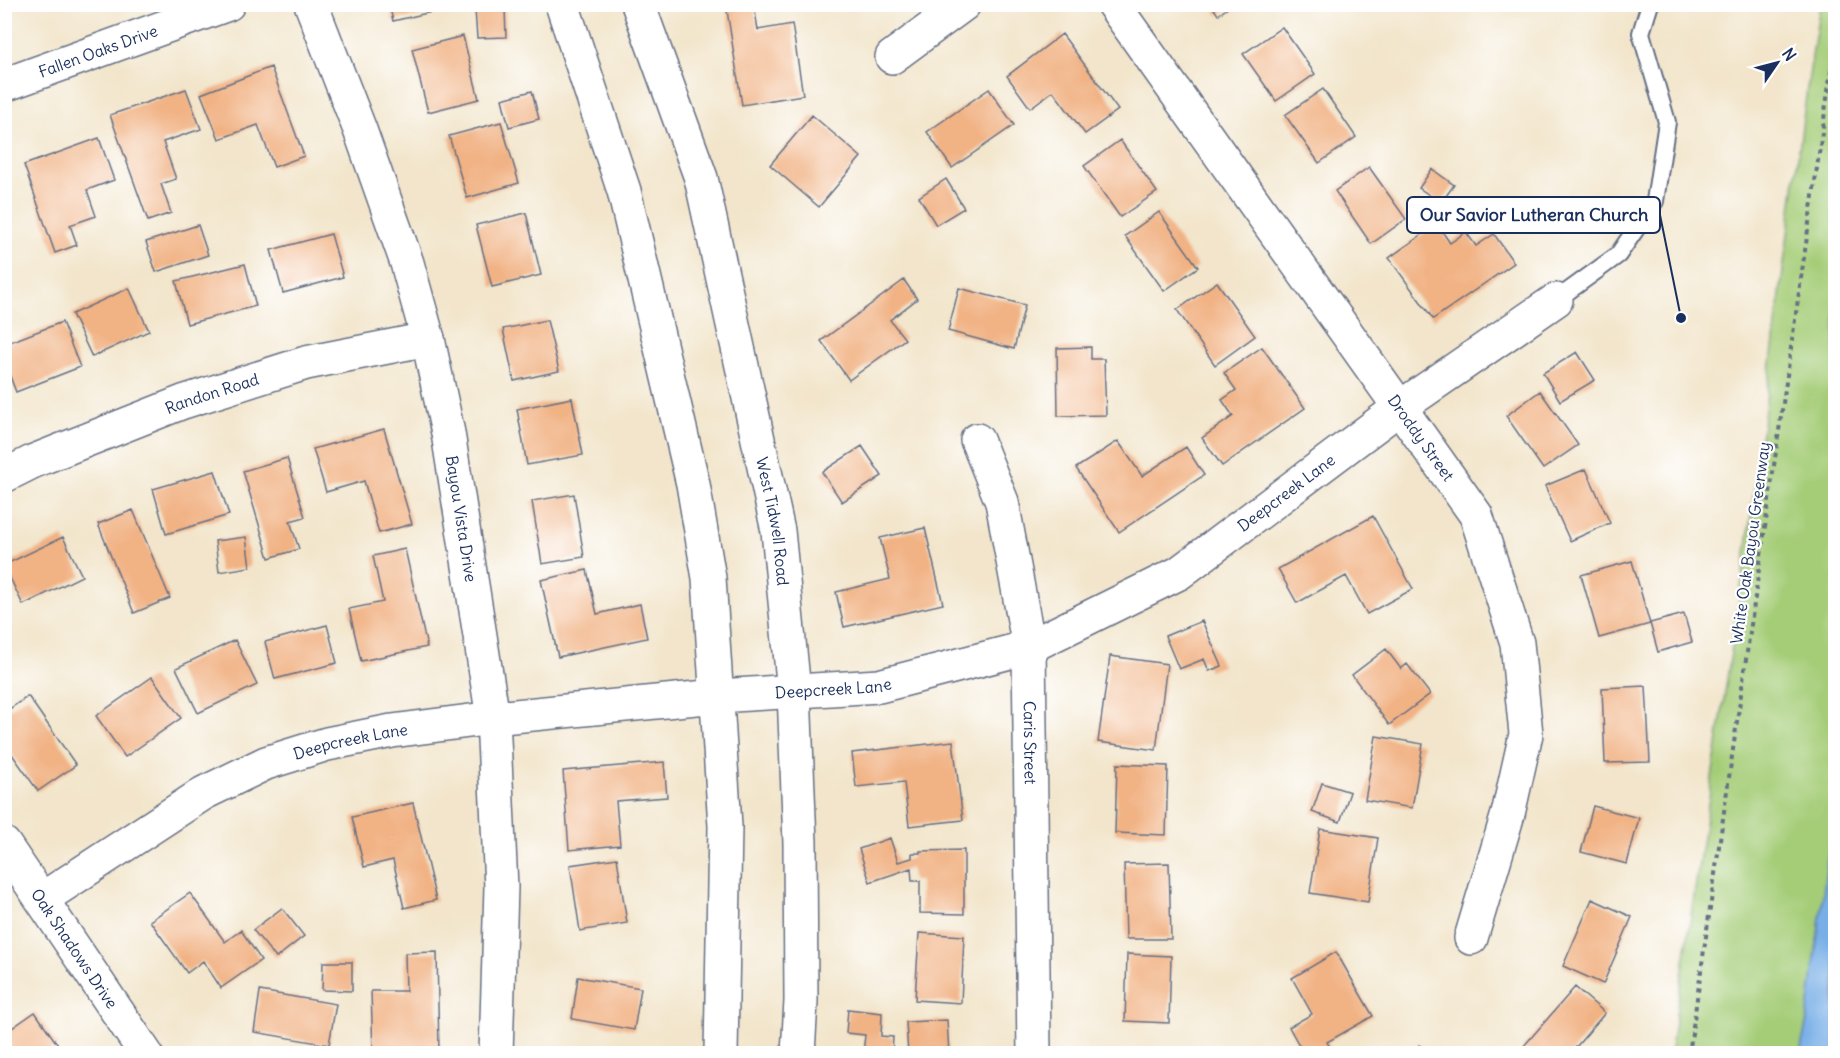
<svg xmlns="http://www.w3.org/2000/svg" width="1840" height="1058" font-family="Delius,sans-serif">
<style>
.green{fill:#a5cd78;stroke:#607e6b;stroke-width:1.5}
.water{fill:#78afe7;stroke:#4a6fa2;stroke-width:1.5}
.building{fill:#f1b284}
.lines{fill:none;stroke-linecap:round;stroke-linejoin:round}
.service-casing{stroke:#666f84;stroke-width:20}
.minor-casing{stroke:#666f84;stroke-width:36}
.secondary-casing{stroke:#666f84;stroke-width:36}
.path{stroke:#666f84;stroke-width:4;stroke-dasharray:4.5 4.5;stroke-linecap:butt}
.service{stroke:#fff;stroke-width:16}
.minor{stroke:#fff;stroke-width:33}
.secondary{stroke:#fff;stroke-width:33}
.labels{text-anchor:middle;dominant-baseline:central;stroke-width:4.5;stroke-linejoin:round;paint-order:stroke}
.street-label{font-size:16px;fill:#1b2f5e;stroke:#fff}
.leader{fill:none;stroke:#1b2f5e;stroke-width:2}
.callout-dot{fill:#1b2f5e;stroke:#fff;stroke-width:2}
.callout{fill:#fff;stroke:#1b2f5e;stroke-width:2}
.callout-label{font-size:18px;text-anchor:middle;font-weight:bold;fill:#1b2f5e}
</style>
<rect width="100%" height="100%" fill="#fff"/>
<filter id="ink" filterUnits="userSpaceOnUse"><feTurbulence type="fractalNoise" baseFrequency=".0167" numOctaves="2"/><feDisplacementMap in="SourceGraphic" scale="12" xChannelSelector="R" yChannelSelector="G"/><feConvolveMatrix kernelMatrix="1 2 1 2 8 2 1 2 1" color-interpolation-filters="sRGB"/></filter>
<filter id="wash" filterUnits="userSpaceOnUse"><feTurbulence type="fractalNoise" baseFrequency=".008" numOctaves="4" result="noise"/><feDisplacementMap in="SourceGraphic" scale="24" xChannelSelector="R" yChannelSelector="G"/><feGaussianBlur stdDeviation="1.35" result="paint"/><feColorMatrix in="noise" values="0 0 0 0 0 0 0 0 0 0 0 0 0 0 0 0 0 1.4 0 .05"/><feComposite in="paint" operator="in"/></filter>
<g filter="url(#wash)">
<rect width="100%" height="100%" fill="#f2e5cb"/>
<path class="green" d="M1820,5H1835V1053L1670,1054L1745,561L1807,89Z"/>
<path class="water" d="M1835,799V1053H1800L1807,1020Z"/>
<g id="blocks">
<path class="building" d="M389,4H434L436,11L393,21Z
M726,4H754L758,30L792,24L803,95L742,105Z
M1211,4H1233L1218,15Z
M505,8L506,37L477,38L475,10Z
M1282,27L1315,74L1276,101L1243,54Z
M1062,34L1118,110L1085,134L1053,91L1030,108L1007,76Z
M463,36L479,99L428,112L412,49Z
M271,67L304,156L274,167L258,125L219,139L201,94Z
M186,89L201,129L163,142L176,179L161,184L171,213L148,221L110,115Z
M989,89L1014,125L952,168L927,132Z
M1323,89L1356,137L1319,163L1285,115Z
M532,91L539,119L509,127L502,99Z
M812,115L861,157L819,207L770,165Z
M501,122L519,183L467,198L449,136Z
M99,138L114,180L87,190L96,216L70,225L77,245L55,253L24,165Z
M1120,140L1157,192L1120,217L1084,166Z
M1369,167L1406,219L1371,244L1335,191Z
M1432,169L1454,185L1441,203L1419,188Z
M946,179L964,208L936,225L919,197Z
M1159,212L1198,267L1164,291L1125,236Z
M526,213L541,275L492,287L476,225Z
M1437,224L1450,243L1466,232L1476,246L1494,234L1514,263L1433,319L1389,258Z
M198,225L208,255L156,272L146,242Z
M331,234L343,277L283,293L271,250Z
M245,264L256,306L187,324L176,281Z
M904,280L917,299L890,320L905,339L849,380L821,341Z
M1217,282L1255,336L1215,365L1177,310Z
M129,288L149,331L92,357L72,314Z
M959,288L1025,305L1014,349L948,331Z
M547,320L559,371L514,381L503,329Z
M62,322L80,367L16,392L5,363V344Z
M1091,347V359H1104L1106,415L1058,416L1057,348Z
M1262,347L1305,408L1222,466L1202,438L1233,416L1222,400L1236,390L1224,373Z
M1577,352L1595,380L1560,401L1543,373Z
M1540,391L1578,445L1543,469L1506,416Z
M572,398L583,455L527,465L517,409Z
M384,429L412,524L379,533L364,481L326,492L313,449Z
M1118,441L1142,476L1186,447L1204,475L1119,532L1076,468Z
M862,446L882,476L842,502L822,472Z
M287,458L305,517L290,521L299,549L269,558L243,471Z
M1586,469L1610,523L1570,541L1545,486Z
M215,471L229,515L166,534L153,489Z
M574,494L584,557L542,564L532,501Z
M133,510L170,598L134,613L98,524Z
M1373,516L1413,589L1367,614L1346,576L1297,603L1278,569Z
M925,528L943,604L844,627L836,592L890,579L880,538Z
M63,537L82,576L23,605L4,565Z
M246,537L250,567L219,572L215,541Z
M405,549L427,647L361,661L349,609L383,602L373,556Z
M1632,561L1650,624L1599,638L1581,575Z
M587,570L597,614L640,604L647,638L558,657L541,580Z
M1684,614L1692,642L1658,652L1650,623Z
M1202,621L1222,666L1209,671L1204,659L1179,669L1165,636Z
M327,625L337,663L275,679L265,642Z
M235,640L257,685L198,713L176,668Z
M1386,649L1401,669L1407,664L1430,694L1389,725L1352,675Z
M1110,656L1167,664L1156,750L1098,742Z
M152,677L181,718L125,757L96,716Z
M1646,686L1650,762L1605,763L1602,688Z
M28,696L76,765L38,791L4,743V713Z
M1376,736L1423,744L1412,808L1365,800Z
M953,741L963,820L909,826L904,782L856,787L852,753Z
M664,762L667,797L616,801L620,845L569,850L563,771Z
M1117,764L1168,766L1166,835L1115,833Z
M1322,783L1350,792L1340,822L1312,812Z
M413,803L436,900L404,908L393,860L364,867L352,817Z
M1593,806L1639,818L1627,864L1581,852Z
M1320,829L1378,838L1368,902L1310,893Z
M890,838L898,862L912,858V853H920V851L964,850V914L920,913V881H912L911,868L870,882L859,849Z
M617,858L627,923L580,931L570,865Z
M1169,863L1171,939H1126L1124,864Z
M190,893L225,942L241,930L261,960L221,988L203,961L187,973L150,921Z
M1592,899L1632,917L1603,984L1563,966Z
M282,908L304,936L276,958L253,930Z
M919,933L964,936L961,1003L915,1000Z
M437,952L439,1052L373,1053L371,991H406L405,953Z
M1336,952L1373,1016L1327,1042L1334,1054H1304L1289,1027L1312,1014L1292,978Z
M1127,954L1171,956L1169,1023L1125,1021Z
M323,962H352V991L322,990Z
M578,977L641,988L634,1030L572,1019Z
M1575,987L1605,1013L1570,1054H1530L1523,1047Z
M260,991L336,1004L329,1045L254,1032Z
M848,1009L882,1013L881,1036L893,1037L892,1054H863L865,1035L846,1033Z
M35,1012L58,1045L45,1054H5V1033Z
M947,1020L949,1054H908L906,1022Z
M1419,1045L1432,1054H1414Z"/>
</g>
</g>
<g filter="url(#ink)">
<use href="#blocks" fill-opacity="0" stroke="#666f84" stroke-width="1.5"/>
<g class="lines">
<defs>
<path id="service" d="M1556,300L1618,255L1655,201L1667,122L1641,33L1650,4"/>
<g id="minor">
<path id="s1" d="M311,4L360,130L407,263L428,339L448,433L493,718L501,887L496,1054"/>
<path id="s2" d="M1113,4L1476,515L1517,643L1526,734L1508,814L1471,938"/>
<path d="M892,57L964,4"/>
<path id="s3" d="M4,85L228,4"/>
<path id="s4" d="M977,440L1002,502L1029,647L1034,1054"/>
<path id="s5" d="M4,476L34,461L183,402L306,363L428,339"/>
<path id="s6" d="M4,844L146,1054"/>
<path id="s7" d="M42,899L204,793L266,763L327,744L392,731L493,718L717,696L879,686L1029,647L1179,573L1399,408L1556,300"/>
</g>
<g id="secondary">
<path d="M562,4L624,191L693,484L709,578L725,826L721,1054"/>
<path id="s8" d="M638,4L701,178L778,531L794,691L800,843L801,1001L798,1054"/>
</g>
</defs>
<use href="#service" class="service-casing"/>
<use href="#minor" class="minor-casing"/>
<use href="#secondary" class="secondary-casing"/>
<path class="path" d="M1689,1054L1836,36"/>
<use href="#service" class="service"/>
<use href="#minor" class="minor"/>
<use href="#secondary" class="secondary"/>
</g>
</g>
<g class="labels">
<g class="street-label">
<text stroke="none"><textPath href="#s3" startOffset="100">Fallen Oaks Drive</textPath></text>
<text stroke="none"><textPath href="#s5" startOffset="224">Randon Road</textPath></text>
<text stroke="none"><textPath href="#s2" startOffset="532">Droddy Street</textPath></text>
<text stroke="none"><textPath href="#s7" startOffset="1338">Deepcreek Lane</textPath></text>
<text stroke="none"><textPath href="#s1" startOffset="538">Bayou Vista Drive</textPath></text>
<text stroke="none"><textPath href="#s8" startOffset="536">West Tidwell Road</textPath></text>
<text transform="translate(1750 543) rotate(-82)">White Oak Bayou Greenway</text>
<text stroke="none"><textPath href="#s7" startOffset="836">Deepcreek Lane</textPath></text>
<text stroke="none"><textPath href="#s7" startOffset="350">Deepcreek Lane</textPath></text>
<text stroke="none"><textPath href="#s4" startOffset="310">Caris Street</textPath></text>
<text stroke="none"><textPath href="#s6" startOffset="126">Oak Shadows Drive</textPath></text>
</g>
</g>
<path class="leader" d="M1681 318L1660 215"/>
<circle class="callout-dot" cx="1681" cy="318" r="6"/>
<rect class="callout" x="1407" y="197" width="253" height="36" rx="6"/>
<g class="callout-label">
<text x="1534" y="221">Our Savior Lutheran Church</text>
</g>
<rect width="1840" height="1058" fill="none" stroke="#fff" stroke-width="24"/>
<g transform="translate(1777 63) rotate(55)" stroke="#ffffff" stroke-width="4.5" paint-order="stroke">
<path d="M0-4.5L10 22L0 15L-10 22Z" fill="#1b2f5e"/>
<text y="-9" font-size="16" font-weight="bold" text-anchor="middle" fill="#1b2f5e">N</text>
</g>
</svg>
